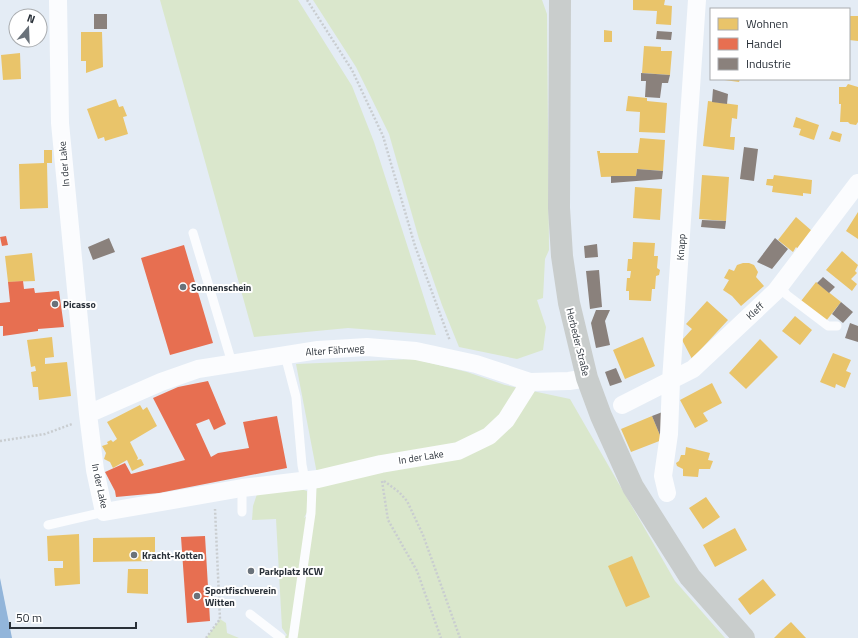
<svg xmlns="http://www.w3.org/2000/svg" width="858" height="638" font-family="'Titillium Web',sans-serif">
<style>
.green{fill:#dae7cc}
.water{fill:#92b5da}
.homes{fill:#e9c46a}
.shops{fill:#e76f51}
.industry{fill:#8a817c}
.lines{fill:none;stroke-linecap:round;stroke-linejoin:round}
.path{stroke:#c9cdd0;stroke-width:2.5;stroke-dasharray:2 2;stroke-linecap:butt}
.lane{stroke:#fbfcfe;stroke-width:9}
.street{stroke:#fbfcfe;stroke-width:18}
.secondary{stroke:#c9cdcc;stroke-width:22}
.poi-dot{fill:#6a727a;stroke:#fff;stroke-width:1.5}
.labels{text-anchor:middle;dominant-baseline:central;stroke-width:4;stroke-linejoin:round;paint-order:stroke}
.street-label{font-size:10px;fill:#293038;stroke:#fff}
.poi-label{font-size:10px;font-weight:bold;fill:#293038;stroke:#fff;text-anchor:start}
</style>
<rect width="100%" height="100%" fill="#e4ecf5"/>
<path class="green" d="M160,0H298L352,86L374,142L436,335L348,328L254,337Z
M313,0H542L547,14L549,250L545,259L543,298L537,300L546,327L543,350L517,359L459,347L442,305L419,239L389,134L356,67Z
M414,359L467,372L505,385L570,399L675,581L725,638H284L287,635L282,628L276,519L252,520L253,506L257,494L294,487L307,491V512L304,518L311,513L318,479L296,364Z
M220,619L226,623L227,633L239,638H206Z"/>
<path class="water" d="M0,578L12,638H0Z"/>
<path class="homes" d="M633,0H665L664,5L672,6L671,25L656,24L657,11L633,10Z
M849,16H858V41L849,40Z
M604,30L612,31V42H604Z
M81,32H102L103,67L86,73V61H81Z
M644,46L661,47V51H672L670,75L642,73Z
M20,53L21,79L3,80L1,55Z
M717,79H740L739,82Z
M848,84L858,87V122L856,125L850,124L848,122H840L841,104H839V87H846Z
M628,96L647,98V101L667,103L665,133L639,132L640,112L626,111Z
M116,99L119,107L123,106L127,116L123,117L128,134L105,141L104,137L98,139L87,109Z
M708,101L738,105L737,119L732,118L730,137H735L734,150L703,146Z
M796,117L819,125L814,140L799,135L801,129L793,127Z
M832,131L842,134L840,142L829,139Z
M640,138L665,140L663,171L637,169L636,176L601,177L597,151H600V153H638Z
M44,150H52V163H47L48,208L20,209L19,164L44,163Z
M702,175L729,177L726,221L699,219Z
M774,175L812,180L811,194L803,193V196L772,192L773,186L766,185L767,179H773Z
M635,187L662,189L660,220L633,218Z
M858,212V239L846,231Z
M796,217L812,231L798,249L796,247L793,252L778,240Z
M633,242L655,243L654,256H658L657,268L660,270L659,275L656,276L655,289H652L651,301L629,300V291H626L627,278H630L631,271H627L628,259H632Z
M842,251L858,265L855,271L857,273L851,279L857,284L852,291L826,270Z
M32,253L35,281L8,282L5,256Z
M743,263H749L754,265L758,272L756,277L764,286L741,306L732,296L723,290L729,280L724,278L729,269L734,271L737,265Z
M816,282L841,302L826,321L801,301Z
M707,301L728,320L692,359L682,340L692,329L686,324Z
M795,316L812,330L800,345L782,331Z
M52,337L54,357L45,358V364L67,362L71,396L39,400L38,387H33L31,372L36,371L35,366L31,367L27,340Z
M643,337L655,366L625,379L613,350Z
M760,339L778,357L746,389L729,373Z
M833,353L851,360L846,371L851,373L845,388L836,384L835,388L820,382Z
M712,383L722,403L703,413L708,421L695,428L680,400Z
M140,405L143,410L147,407L157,426L130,442L138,458L137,460L141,459L144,465L132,471L127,460L113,468L110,462L104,459L106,453L102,446L108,444L107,442L111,440L113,442L117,439L107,422Z
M652,416L662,440L631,452L621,429Z
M686,447L710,453L708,460L713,461L710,469H699L698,477L683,476V469L677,466L676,463L679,461L681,455H685Z
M706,497L720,517L703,529L689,508Z
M735,528L747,550L715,567L703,545Z
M79,534L80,584L55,586L54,568H63V561H48L47,536Z
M155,537V561L93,562V538Z
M632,556L650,597L626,607L608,566Z
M128,569H148V594L127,593Z
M763,579L776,595L750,615L738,599Z
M791,622L806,638H774L782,630Z"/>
<path class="shops" d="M6,236L8,245L2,246L0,237Z
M184,245L213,343L170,355L141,258Z
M23,281L24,289L34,288L35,293L59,291L64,327L38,329V331L3,336V326H0V303L10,302L8,282Z
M208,381L226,424L214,430L209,419L196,424L211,457L218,453L249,448L243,422L277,416L287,468L159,493L116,497L115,491L105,472L125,463L131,474L185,460L153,398L178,387Z
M205,536L210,621L187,623L181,537Z"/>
<path class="industry" d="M94,14H107V29H94Z
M657,31L672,32L671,40L656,39Z
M641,73L670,75L668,83H662L660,98L645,97L646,81H641Z
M713,89L728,94L727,104L712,102Z
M744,147L758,149L754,181L740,179Z
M637,169L663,171L662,179L611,183V176H636Z
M702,220L726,221L725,229L701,227Z
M109,238L115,252L93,260L88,247Z
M775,238L788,249L772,269L757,262Z
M597,244L598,257L585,258L584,246Z
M599,270L602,307L590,309L586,271Z
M823,277L835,287L829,293L817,283Z
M841,302L853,312L843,323L832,314Z
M596,310H610L605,321L610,345L596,348L591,323Z
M850,323L858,326V342L845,338Z
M616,368L622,382L610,386L605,372Z
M665,411L662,440L652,416Z"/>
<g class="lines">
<path class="path" d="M307,0L352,70L383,136L415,246L450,341
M0,441L45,434L72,424
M382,481L388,520L417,571L441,638
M384,481L399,492L407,501L423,535L460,638
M206,638L220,619L215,509"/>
<path class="lane" d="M193,233L232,363
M779,286L787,295L828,326H837
M285,355L296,397L302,465L305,480
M242,512V488
M48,525L104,512
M250,614L281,638
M293,638L311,513L312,487L317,480"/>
<path class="street" d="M58,0L60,123L88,414L95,470L104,512L242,488L318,479L381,464L458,451L489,436L506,420L530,382
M622,405L693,369L776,291L858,183
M88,414L161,382L198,369L318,350L367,347L416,351L476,364L530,382L569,381L587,378
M667,493L663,476L669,434L671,381L697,0"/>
<path class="secondary" d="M560,0L559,208L562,256L569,303L587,378L601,416L633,487L690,577L744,638"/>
</g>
<g class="poi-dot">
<circle cx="183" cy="287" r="4"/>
<circle cx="55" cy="304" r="4"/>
<circle cx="134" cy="555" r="4"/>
<circle cx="251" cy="571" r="4"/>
<circle cx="197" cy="596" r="4"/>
</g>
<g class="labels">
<g class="street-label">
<text transform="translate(64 164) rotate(-95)">In der Lake</text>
<text transform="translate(681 247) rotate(-87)">Knapp</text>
<text transform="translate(755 311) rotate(-43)">Kleff</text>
<text transform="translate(578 342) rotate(76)">Herbeder Straße</text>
<text transform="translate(335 350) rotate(-4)">Alter Fährweg</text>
<text transform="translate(421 457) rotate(-9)">In der Lake</text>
<text transform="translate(100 486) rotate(78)">In der Lake</text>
</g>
<g class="poi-label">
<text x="191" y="287">Sonnenschein</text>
<text x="63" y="304">Picasso</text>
<text x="142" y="555">Kracht-Kotten</text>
<text x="259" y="571">Parkplatz KCW</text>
<text x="205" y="590">Sportfischverein<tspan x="205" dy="12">Witten</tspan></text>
</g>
</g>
<rect x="710" y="8" width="140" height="72" fill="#ffffff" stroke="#a9acaf"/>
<rect x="718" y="18" width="20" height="12" fill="#e9c46a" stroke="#a9acaf"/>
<text x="746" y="28" font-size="12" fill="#293038">Wohnen</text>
<rect x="718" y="38" width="20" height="12" fill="#e76f51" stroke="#a9acaf"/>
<text x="746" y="48" font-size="12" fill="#293038">Handel</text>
<rect x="718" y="58" width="20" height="12" fill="#8a817c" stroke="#a9acaf"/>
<text x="746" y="68" font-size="12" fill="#293038">Industrie</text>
<g transform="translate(28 28) rotate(19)"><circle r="19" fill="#ffffff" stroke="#a9acaf"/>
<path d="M0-3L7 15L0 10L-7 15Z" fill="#6a727a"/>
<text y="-6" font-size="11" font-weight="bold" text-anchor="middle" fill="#293038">N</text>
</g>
<path d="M10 622v6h126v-6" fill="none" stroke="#293038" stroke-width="2"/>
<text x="16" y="622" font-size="12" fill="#293038" stroke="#ffffff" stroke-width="3" paint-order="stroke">50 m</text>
</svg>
